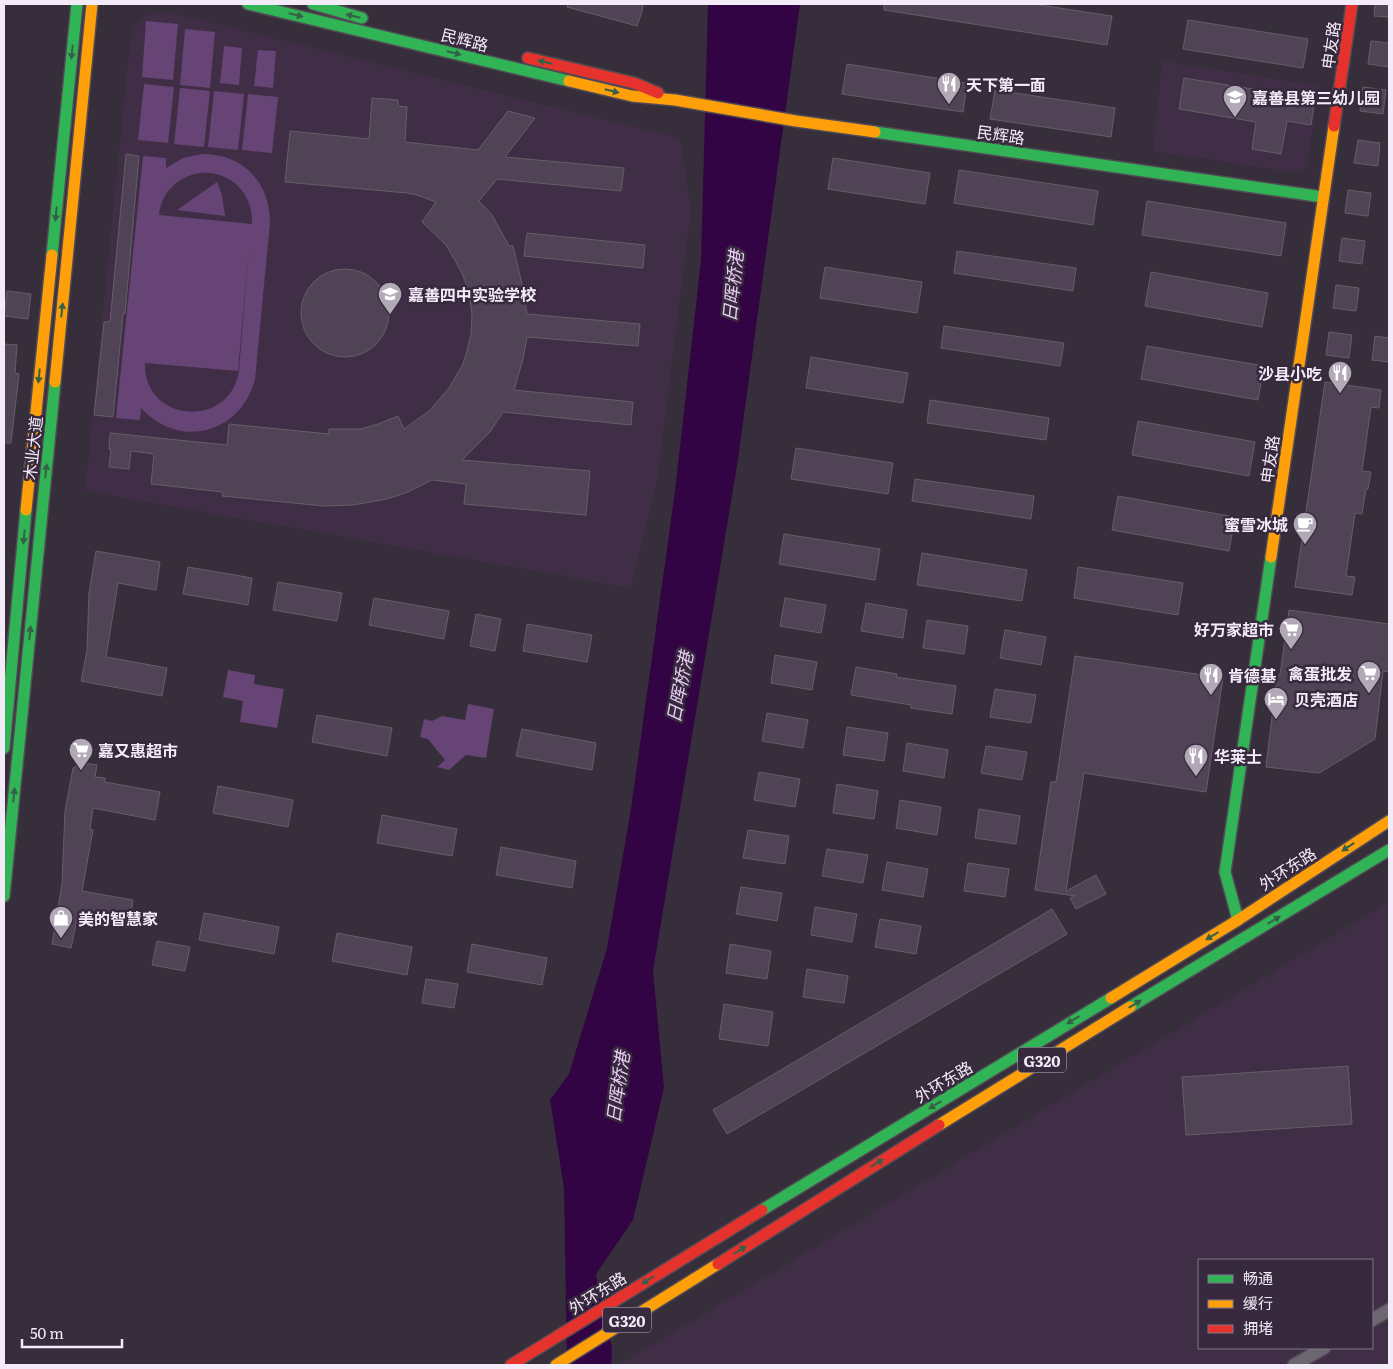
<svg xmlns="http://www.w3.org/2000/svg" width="1393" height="1369" font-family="Literata,'Noto Sans SC',serif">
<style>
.built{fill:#402e46;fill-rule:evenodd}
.green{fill:#664475;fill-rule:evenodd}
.water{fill:#330443}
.building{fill:#504356;stroke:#655e68}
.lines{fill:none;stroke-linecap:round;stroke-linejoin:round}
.street-casing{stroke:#514a54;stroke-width:15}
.fast-casing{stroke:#514a54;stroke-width:14}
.slow-casing{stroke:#514a54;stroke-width:14}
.jam-casing{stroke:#514a54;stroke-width:14}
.street{stroke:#6c6670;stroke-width:12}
.fast{stroke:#30b455;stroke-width:11}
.slow{stroke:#ff9f0a;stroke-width:11}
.jam{stroke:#e5322d;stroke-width:11}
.oneway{fill:#356147}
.labels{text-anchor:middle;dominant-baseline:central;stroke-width:5;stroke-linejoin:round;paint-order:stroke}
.shield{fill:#382a3e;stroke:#bcb1c0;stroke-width:1}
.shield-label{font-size:15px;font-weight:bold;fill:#f4ebf8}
.street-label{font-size:16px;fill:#f4ebf8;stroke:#382a3e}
.poi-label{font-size:16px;font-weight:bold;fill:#f4ebf8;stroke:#382a3e;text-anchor:start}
.water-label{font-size:18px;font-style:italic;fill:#e9cdf4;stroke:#382a3e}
</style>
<rect width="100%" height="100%" fill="#362e3a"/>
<path class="built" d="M157,12H168L680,138L691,209L665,421L656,487L631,588L85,491L130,41L135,27L146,16Z
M1162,61L1320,86L1307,164L1302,170L1292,172L1153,151Z
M1389,902V1365H619ZM1199,1260H1372V1348H1199Z"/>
<path class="green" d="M146,21L178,24L173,80L142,77Z
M185,29L215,32L210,88L180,85Z
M224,46L242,48L239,85L220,83Z
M258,50L276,51L273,88L254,86Z
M144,84L174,87L168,143L138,140Z
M180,88L210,91L204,147L174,144Z
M214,91L244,94L238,150L208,147Z
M248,94L278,97L272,153L242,150Z
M202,154C244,154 270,183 270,223L255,379C241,434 179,450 141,408L140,420L116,418L143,156L166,158V168L183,158ZM200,173C230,170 254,194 252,224L159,215C161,193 178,176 200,173ZM249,248L239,370C231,430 143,423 145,363L238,371Z
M217,182L222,195L225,216L177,210Z
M228,670L255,675L254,684L284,689L277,728L240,722L243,701L223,697Z
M468,704L494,709L486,758L466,755L449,770L437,767L445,760L428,739L420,737L424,719L432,721L442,716L465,720Z"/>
<path class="water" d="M708,4H800L738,459L653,971L664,1088L633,1220L596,1274L612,1348L611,1365H567L564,1188L550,1100L569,1074L607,948L631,809L675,491L701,260Z"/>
<path class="building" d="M568,4H643L642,12L637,26L567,7Z
M884,4H1033L1112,16L1107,45L884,10Z
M1375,4H1389V17L1374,16Z
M1188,20L1308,39L1303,68L1183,49Z
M1371,41L1389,43V67L1368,64Z
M847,64L967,83L963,112L842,94Z
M1184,78L1315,99L1311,125L1287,121L1281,154L1252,149L1256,122L1179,109Z
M1363,87L1386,90L1383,114L1360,111Z
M995,90L1115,108L1111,137L990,119Z
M372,98L398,100V106L407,107L405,142L478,150L508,111L535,118L505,157L624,168L621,191L497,179L479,201L492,215L509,246H513L522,284L527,314L640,324L638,346L527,337L523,359L514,390L633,402L631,425L503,412L490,432L462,460L590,471L586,515L464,504L466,484L432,480L408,492L387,499L353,505L324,506L222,496L223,492L151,484L154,454L131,451L129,469L109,467L111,449H109L110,433L227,445L229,424L329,434V429H361L378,424L398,416L404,429L429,411L449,388L462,366L466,355L471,334L472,314L469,292L462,273L446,245L422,222L436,202L417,195L407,193L285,182L290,131L369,139Z
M1358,140L1380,143L1378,166L1354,163Z
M126,154L139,156L125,314H123L113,417L94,415L104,322H110Z
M833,158L930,173L925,204L828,189Z
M959,170L1098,191L1093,225L954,203Z
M1348,190L1371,193L1368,216L1345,213Z
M1147,201L1286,223L1281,256L1142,235Z
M527,233L645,245L643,268L524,256Z
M1342,238L1365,241L1362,264L1339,261Z
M957,251L1076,268L1073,291L954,273Z
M825,267L922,282L917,313L820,298Z
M301 313a44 44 0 1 1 88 0a44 44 0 1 1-88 0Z
M1151,272L1268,293L1262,327L1145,306Z
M1336,285L1359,288L1356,311L1333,308Z
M7,291L31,294L28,319L4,316Z
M944,326L1064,343L1060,366L941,348Z
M1329,332L1352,335L1349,358L1326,355Z
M1375,336L1389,338V362L1372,360Z
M4,344L17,345L15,373L19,374L11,443H4Z
M1147,346L1264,366L1258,400L1141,379Z
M811,357L908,373L903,403L806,388Z
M1325,382L1381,390L1379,408L1371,407L1362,471L1371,472L1368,489H1366L1362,514L1355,513L1346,576L1355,577L1352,595L1295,587Z
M930,400L1049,418L1046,440L927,423Z
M1138,421L1255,442L1249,476L1132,455Z
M796,448L893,463L888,494L791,479Z
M915,479L1034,496L1031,519L912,501Z
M1118,496L1235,517L1229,551L1112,530Z
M784,534L880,549L875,580L779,564Z
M96,551L160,562L156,590L118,583L106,657L167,668L162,696L81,681L87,651L89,593Z
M922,553L1027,570L1022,601L917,585Z
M188,567L252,578L248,605L183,594Z
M1078,567L1183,583L1178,615L1074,598Z
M278,582L342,593L337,621L273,610Z
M374,598L449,611L444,639L369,625Z
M785,598L826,605L821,633L780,626Z
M866,603L907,610L903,638L861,631Z
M1289,610L1389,624V672L1383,671L1375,739L1319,773L1266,767L1277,675H1280Z
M476,614L501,619L495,651L470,646Z
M927,620L968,626L964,654L923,648Z
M527,624L592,635L587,662L523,651Z
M1005,630L1046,637L1041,665L1000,658Z
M775,655L817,662L812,690L771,683Z
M1075,656L1223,678L1206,792L1084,773L1066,891L1096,875L1106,894L1076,909L1070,898L1075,896L1035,890L1051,782H1056Z
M856,667L897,674L896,677L956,686L952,714L911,708V705L851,695Z
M995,689L1036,695L1031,723L990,717Z
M767,713L808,720L803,748L762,741Z
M317,715L392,728L387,756L312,742Z
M847,727L888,733L884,761L843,755Z
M522,729L596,743L592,770L516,756Z
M907,743L948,750L944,778L903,771Z
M986,746L1027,752L1022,780L981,773Z
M83,763L97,765L95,777L105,778V782L160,792L155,820L93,808L90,829L93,830L82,891L133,900L129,928L77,919L71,948L52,944L62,884L65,811L73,768Z
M759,772L800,779L795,807L754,800Z
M837,784L878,791L874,819L833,813Z
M218,786L293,800L288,827L213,813Z
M900,800L941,807L937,835L896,828Z
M979,809L1020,816L1016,844L975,838Z
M382,815L457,829L452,856L377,843Z
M748,830L789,836L785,864L743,858Z
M501,847L576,861L572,888L496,875Z
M827,849L868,855L863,883L822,876Z
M887,862L928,869L923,897L882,890Z
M968,863L1009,869L1005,897L964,891Z
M741,887L782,893L777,921L736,914Z
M815,907L857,914L852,942L811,935Z
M1052,909L1067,934L727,1134L713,1110L881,1011Z
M204,913L279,927L274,954L199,940Z
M880,919L921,926L916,954L875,947Z
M337,933L412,947L407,975L332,961Z
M157,941L190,947L185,971L152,965Z
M472,944L547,958L542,985L467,972Z
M730,944L771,951L767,979L726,973Z
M807,969L848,976L844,1003L803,997Z
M426,979L458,984L454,1008L422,1003Z
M724,1004L773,1012L768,1046L719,1039Z
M1348,1066L1352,1124L1186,1135L1182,1077Z"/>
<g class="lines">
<defs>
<path id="street" d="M1372,1320L1389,1310
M1294,1365L1324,1348"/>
<path id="fast" d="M248,4L569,81
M313,4L362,18
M875,132L1323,197
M52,255L77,4
M4,748L26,510
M4,896L55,382
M1238,920L1225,872L1271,557
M1130,1007L1389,850
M762,1210L1111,998"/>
<path id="slow" d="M569,81L632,96L675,100L796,121L875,132
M55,382L92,4
M26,510L52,255
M1271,557L1334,126
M1111,998L1238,920L1389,821
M939,1125L1130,1007
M556,1365L718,1264"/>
<path id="jam" d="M528,58L634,83L658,93
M1334,126L1352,4
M718,1264L939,1125
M511,1365L762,1210"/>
</defs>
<use href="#street" class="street-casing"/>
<use href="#fast" class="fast-casing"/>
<use href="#slow" class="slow-casing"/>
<use href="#jam" class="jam-casing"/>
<use href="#street" class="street"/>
<use href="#fast" class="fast"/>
<use href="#slow" class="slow"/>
<use href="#jam" class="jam"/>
</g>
<defs><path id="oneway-solid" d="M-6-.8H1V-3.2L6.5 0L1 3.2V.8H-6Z" transform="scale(1.25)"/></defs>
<g class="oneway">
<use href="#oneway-solid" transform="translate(296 15) rotate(14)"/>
<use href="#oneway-solid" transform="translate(353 16) rotate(-166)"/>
<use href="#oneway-solid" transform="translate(72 52) rotate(96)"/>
<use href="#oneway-solid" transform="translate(454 53) rotate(14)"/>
<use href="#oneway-solid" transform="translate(545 62) rotate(-167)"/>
<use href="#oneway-solid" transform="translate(612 91) rotate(14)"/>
<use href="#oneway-solid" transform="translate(56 214) rotate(96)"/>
<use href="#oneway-solid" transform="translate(62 310) rotate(-84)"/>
<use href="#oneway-solid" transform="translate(39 376) rotate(96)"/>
<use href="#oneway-solid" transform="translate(46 471) rotate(-84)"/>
<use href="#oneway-solid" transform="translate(24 537) rotate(95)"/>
<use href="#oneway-solid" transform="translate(30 633) rotate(-84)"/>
<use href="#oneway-solid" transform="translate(14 795) rotate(-84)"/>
<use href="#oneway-solid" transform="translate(1348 847) rotate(147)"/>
<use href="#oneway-solid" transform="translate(1274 920) rotate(-31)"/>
<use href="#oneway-solid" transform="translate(1212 936) rotate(149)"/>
<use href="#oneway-solid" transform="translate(1135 1004) rotate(-31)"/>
<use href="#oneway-solid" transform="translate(1073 1020) rotate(149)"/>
<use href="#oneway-solid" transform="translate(935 1105) rotate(149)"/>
<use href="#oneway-solid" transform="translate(877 1163) rotate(-32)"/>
<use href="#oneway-solid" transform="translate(740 1250) rotate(-32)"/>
<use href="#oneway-solid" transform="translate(648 1280) rotate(148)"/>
</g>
<defs>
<symbol id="restaurant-pin" viewBox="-11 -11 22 30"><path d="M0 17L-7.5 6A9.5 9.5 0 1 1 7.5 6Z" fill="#b2a9b6" stroke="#382a3e"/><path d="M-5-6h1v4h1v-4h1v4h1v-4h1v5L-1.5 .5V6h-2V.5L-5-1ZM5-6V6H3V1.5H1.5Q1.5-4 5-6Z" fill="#fff"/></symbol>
<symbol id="school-pin" viewBox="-11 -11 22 30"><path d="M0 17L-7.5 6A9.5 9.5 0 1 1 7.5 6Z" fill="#b2a9b6" stroke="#382a3e"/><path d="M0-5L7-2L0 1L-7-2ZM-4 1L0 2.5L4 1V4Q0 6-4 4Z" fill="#fff"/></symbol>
<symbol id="cafe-pin" viewBox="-11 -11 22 30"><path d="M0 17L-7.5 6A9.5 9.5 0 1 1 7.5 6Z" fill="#b2a9b6" stroke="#382a3e"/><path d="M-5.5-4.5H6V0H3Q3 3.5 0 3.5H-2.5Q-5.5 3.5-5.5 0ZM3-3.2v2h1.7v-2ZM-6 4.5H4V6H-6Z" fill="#fff"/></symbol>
<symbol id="supermarket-pin" viewBox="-11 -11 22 30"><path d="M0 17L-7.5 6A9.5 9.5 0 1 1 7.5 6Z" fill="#b2a9b6" stroke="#382a3e"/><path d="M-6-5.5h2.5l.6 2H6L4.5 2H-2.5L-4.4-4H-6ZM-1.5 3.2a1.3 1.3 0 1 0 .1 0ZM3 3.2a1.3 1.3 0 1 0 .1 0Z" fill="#fff"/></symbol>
<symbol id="hotel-pin" viewBox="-11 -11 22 30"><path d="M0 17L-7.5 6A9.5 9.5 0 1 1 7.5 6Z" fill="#b2a9b6" stroke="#382a3e"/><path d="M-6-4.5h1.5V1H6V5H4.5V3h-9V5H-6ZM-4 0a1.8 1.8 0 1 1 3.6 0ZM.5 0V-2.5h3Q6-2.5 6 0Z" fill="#fff"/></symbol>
<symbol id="shop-pin" viewBox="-11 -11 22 30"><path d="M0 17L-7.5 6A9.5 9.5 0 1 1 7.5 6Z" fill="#b2a9b6" stroke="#382a3e"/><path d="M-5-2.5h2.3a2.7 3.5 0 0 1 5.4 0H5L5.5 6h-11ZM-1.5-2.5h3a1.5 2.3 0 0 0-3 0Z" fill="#fff"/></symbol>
</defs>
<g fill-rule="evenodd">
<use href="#restaurant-pin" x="935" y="70" width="28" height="38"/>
<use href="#school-pin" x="1221" y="83" width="28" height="38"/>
<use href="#school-pin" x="376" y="280" width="28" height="38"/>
<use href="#restaurant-pin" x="1326" y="359" width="28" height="38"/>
<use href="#cafe-pin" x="1291" y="510" width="28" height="38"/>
<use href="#supermarket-pin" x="1277" y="615" width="28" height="38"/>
<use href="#supermarket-pin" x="1355" y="659" width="28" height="38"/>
<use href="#restaurant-pin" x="1197" y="661" width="28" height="38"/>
<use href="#hotel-pin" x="1262" y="685" width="28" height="38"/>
<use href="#supermarket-pin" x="67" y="736" width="28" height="38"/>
<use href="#restaurant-pin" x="1182" y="742" width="28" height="38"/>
<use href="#shop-pin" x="47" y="904" width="28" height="38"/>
</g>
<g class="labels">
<g class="shield">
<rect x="1018" y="1047.5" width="48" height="25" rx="4"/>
<rect x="603" y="1307.5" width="48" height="25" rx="4"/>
</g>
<g class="shield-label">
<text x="1042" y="1060">G320</text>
<text x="627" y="1320">G320</text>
</g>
<g class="street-label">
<text transform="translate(465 39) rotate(14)">民辉路</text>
<text transform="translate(1330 45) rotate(-82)">申友路</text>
<text transform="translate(1001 134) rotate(8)">民辉路</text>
<text transform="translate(32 448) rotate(-84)">木业大道</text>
<text transform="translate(1269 459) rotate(-82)">申友路</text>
<text transform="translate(1287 868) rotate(-33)">外环东路</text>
<text transform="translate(943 1081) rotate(-31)">外环东路</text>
<text transform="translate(597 1292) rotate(-32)">外环东路</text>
</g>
<g class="poi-label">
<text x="966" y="84">天下第一面</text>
<text x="1252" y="97">嘉善县第三幼儿园</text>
<text x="408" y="294">嘉善四中实验学校</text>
<text x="1322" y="373" text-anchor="end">沙县小吃</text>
<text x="1288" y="524" text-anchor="end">蜜雪冰城</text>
<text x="1274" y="629" text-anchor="end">好万家超市</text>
<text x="1352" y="673" text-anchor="end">禽蛋批发</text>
<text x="1228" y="675">肯德基</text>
<text x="1294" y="699">贝壳酒店</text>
<text x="98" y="750">嘉又惠超市</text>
<text x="1214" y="756">华莱士</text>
<text x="78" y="918">美的智慧家</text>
</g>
<g class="water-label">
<text transform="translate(732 286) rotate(-84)">日晖桥港</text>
<text transform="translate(679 687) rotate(-79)">日晖桥港</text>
<text transform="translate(617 1087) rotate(-82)">日晖桥港</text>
</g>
</g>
<rect width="1393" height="1369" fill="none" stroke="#f4ebf8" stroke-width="10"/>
<rect x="1198" y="1259" width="175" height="90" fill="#382a3e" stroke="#837788"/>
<rect x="1208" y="1275" width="25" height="8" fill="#30b455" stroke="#837788"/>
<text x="1243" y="1284" font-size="15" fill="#f4ebf8">畅通</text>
<rect x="1208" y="1300" width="25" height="8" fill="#ff9f0a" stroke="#837788"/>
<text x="1243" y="1309" font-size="15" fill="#f4ebf8">缓行</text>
<rect x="1208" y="1325" width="25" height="8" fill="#e5322d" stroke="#837788"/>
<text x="1243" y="1334" font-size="15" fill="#f4ebf8">拥堵</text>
<path d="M22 1339v8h100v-8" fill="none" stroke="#f4ebf8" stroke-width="2.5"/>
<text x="30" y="1339" font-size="15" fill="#f4ebf8" stroke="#382a3e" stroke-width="4" paint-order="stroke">50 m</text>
</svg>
